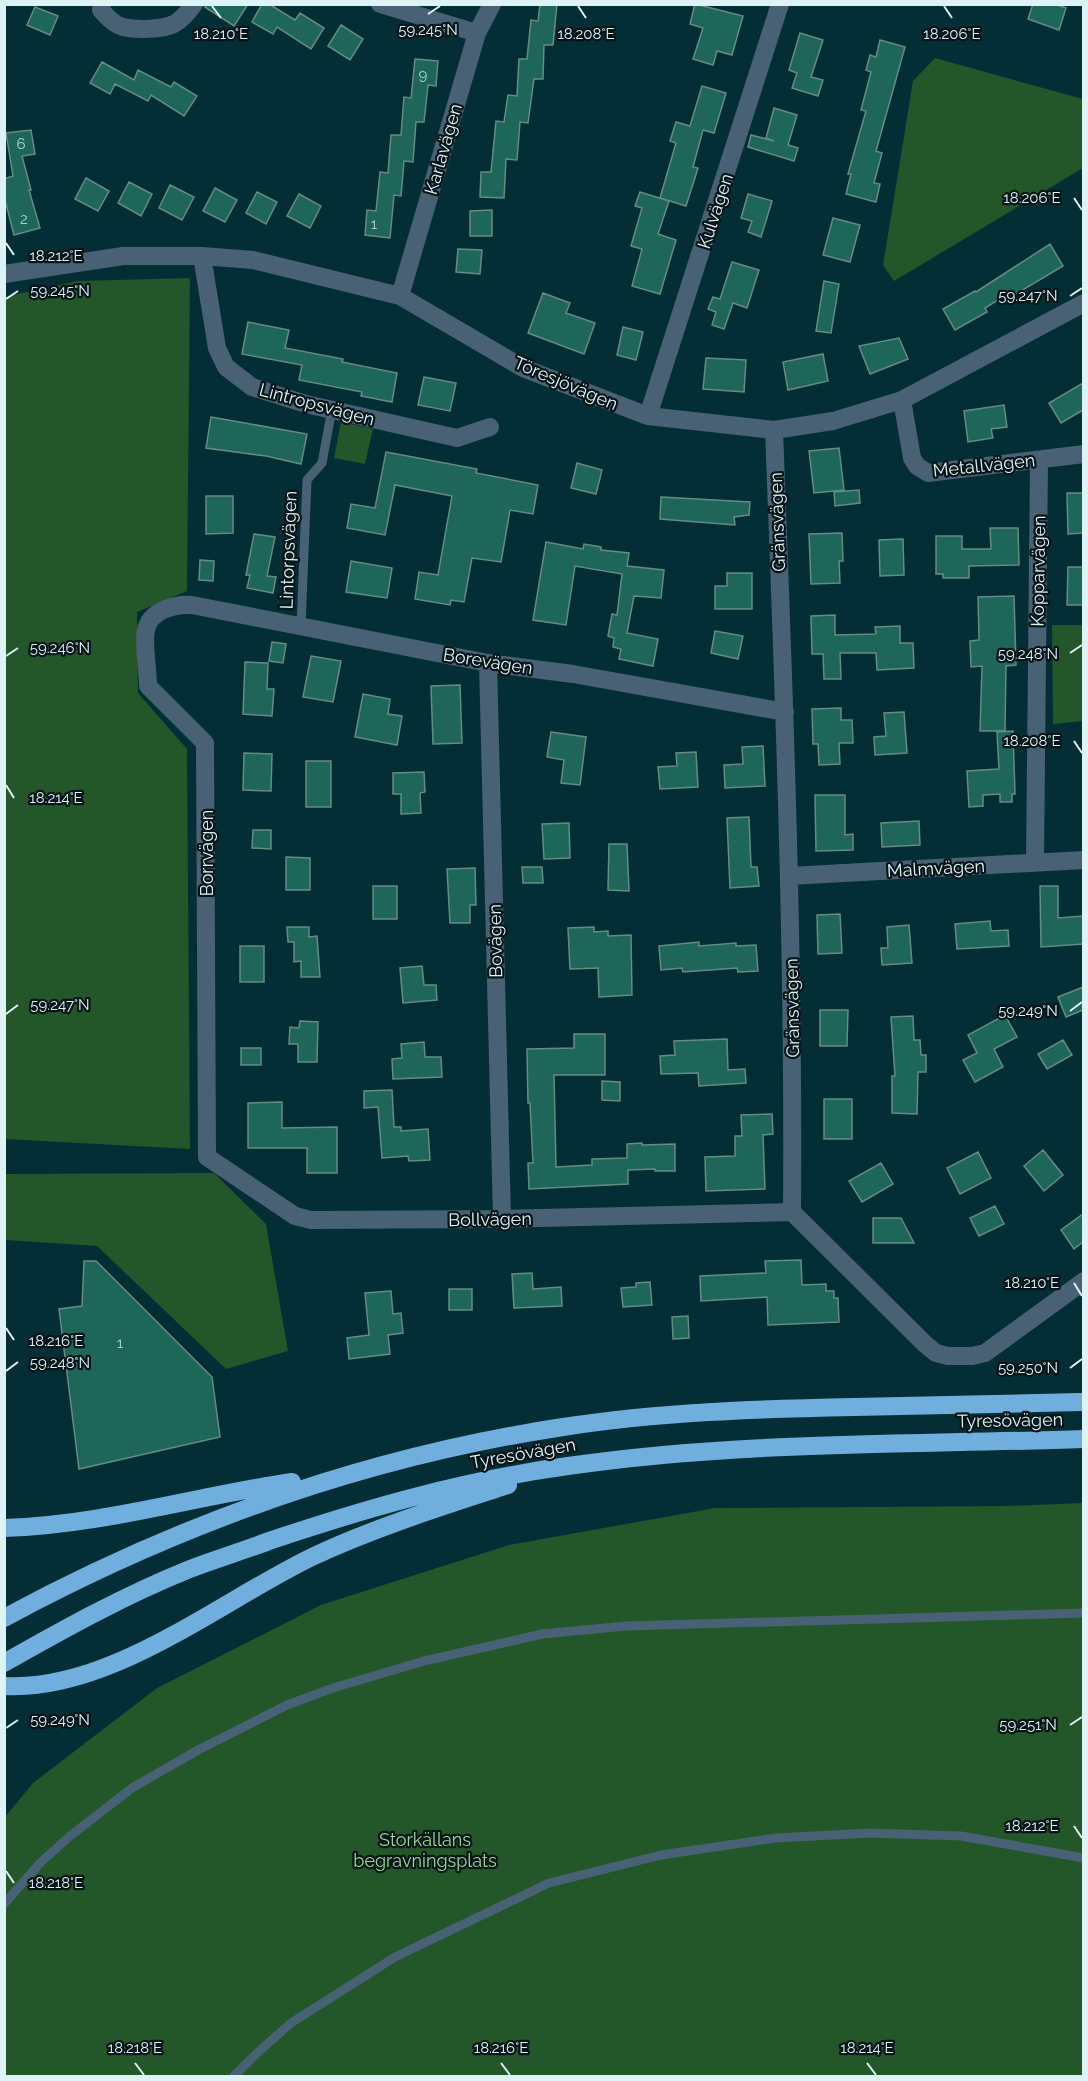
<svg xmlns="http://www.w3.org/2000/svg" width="1088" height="2081" font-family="Raleway,sans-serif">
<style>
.green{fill:#235629}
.building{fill:#1d6659;stroke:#658c82;stroke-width:1.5}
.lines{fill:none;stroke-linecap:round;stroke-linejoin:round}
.lane{stroke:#496174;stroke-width:9}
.street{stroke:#496174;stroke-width:18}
.highway{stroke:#70afdd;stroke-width:18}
.ticks{fill:none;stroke:#ddf3f6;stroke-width:2}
.labels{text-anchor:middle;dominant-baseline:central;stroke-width:4.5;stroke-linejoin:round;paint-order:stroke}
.number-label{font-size:15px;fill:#add0cf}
.street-label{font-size:18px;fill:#ddf3f6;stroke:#041417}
.park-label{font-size:18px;fill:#92dd97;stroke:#041417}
.ticks-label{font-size:15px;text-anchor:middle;fill:#ddf3f6;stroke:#041417;stroke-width:4.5;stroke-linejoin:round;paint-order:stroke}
</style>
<rect width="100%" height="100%" fill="#032e35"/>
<path class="green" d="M935,58L1083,99V168L894,281L883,265L913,81Z
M190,278L187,591L137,612L138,693L187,749L190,1149L5,1139L4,297L78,281Z
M341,422L373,429L365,464L334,458Z
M1052,625H1083V721L1053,724Z
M214,1173L266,1224L288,1351L226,1369L97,1246L5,1240V1174Z
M1083,1503V2076H5V1817L33,1783L157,1688L321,1605L509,1545L715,1508L1008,1506Z"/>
<path class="building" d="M205,4H248L234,26L205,7Z
M262,4H269L295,20L300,13L324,28L311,49L277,27L273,34L252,22Z
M540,4H557L553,45H544L543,79H534L528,123L520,122L517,160L506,159L504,198L480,197L481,172H491L496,121L504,122L508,95L517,96L519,59H527L531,20L538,21Z
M695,4L743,16L732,55L717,51L713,65L693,59L703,28L690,24Z
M1033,4H1055L1066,8L1059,30L1028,19Z
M35,7L58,16L50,35L27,25Z
M341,25L363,39L350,60L328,46Z
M800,33L823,40L811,77L823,80L818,96L792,88L797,73L789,70Z
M880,40L905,47L876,151L882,153L874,183L880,184L876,202L846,194L851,174H848L866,111L861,110L871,72L866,70L870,55L876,57Z
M415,59L438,61L436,86L428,85L424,122H416L413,162L404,161L401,196L394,195L390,238L365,235L367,210L376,211L380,172L388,173L391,135H401L404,97L411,98Z
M102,62L134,80L138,70L171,87L174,82L197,96L184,116L151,95L148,101L115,84L110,94L90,83Z
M702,86L726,93L714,133L703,130L693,167L698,168L686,206L660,198L676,143L670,141L676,122L690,126Z
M774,108L797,115L788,145L798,148L794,161L748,147L751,135L774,141L766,138Z
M31,130L35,154L22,156L31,190H29L40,228L14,235L4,196V179L13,176L6,133Z
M86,178L109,191L98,211L75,199Z
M129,182L152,194L141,216L118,203Z
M170,185L194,197L182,220L159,208Z
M215,188L237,200L225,222L203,211Z
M257,192L277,202L266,224L246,213Z
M640,192L669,201L658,234L676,240L660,294L632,286L642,249L631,246L642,208L635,206Z
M299,194L321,206L310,228L287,216Z
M748,194L772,201L761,237L748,232L752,221L741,218Z
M492,210V236H470V211Z
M833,218L860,225L850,262L823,255Z
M1050,244L1063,266L1014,295L1012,291L985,308L987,312L955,330L943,309L975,291L976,292Z
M458,249L482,250L480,274L456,272Z
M732,262L759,270L747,308L733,303L724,329L712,325L716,312L708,309L713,297L720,299Z
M824,281L839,284L831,333L816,331Z
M543,293L570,303L566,313L595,323L584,354L528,333Z
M248,322L289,330L285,348L343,359L342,362L397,373L392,402L361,396L362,392L299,380L302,365L242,354Z
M623,327L643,332L636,360L617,355Z
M899,338L908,359L870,374L859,346Z
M823,354L828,381L788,390L783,362Z
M706,358L746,360L744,392L703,389Z
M424,377L456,383L450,411L418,405Z
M1083,383V410L1061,423L1049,403Z
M1004,405L1007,427L991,429L993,438L968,442L964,411Z
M211,417L307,434L301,464L266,456L206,448Z
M839,448L844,490L814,493L809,451Z
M386,452L477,469L476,473L538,485L533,514L510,510L501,562L472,558L464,602L451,600L450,605L415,599L419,572L438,575L452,496L395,485L385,535L347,528L351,504L375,508Z
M577,463L602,470L596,494L571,488Z
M859,490L860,503L835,506L834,492Z
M1067,493H1083V533L1068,534Z
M206,496H233V533L206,534Z
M661,497L750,502L749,515L734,517L735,525L660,519Z
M990,528H1018L1019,565L969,566V578H943V574H936V536H962V549H991Z
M842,533L843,561H839L840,583L811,584L809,534Z
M254,534L275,537L267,576L276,577L273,593L247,588L250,575H246Z
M903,539L904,575L880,576L879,540Z
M546,542L583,549L584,544L601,547V550L629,553L627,566L664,570L661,598L634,596L627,633L658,639L653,666L619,659L621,649L613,647L614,638L608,636L612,614L617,615L622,574L575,566L566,625L533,620Z
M200,560L214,561L213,581L199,580Z
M351,561L392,568L387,598L346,592Z
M1068,567H1083V605H1067Z
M727,573H752V609H715V586H727Z
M1014,596L1016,665L1006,666L1005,731H980L982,666L971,667L970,641L979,640L978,597Z
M835,615V635L876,634L875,627L900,626V643H913L914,668L877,670L876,653H840L841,679H824L823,654H812L811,616Z
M715,631L743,636L738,659L711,653Z
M272,642L286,644L283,663L269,661Z
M311,656L341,661L333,702L303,697Z
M245,662L268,663L267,689H274L272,716L243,714Z
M460,685L462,743L433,744L431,686Z
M363,694L390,699L388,714L402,716L397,745L355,737Z
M841,708V720H852L853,743H839L840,764L819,765L818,744H813L812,709Z
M904,712L907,753L875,755L874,737L886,736L884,713Z
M1013,731L1015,794H1012V802H1000V794L983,795V806L969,807L967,771L999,769L997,732Z
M551,732L586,737L580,785L561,783L564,760L547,757Z
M763,746L765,786L725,788L724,765L743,764L742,747Z
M696,752L698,787L660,789L658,767L677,766L676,753Z
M244,753L272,754L271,791L243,790Z
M306,761H331V807H306Z
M424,772L425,792L420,793L421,813L401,814V794H393V773Z
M815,795H845V835L853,834V850L816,851Z
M749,817L751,867H757L759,886L730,888L727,818Z
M919,821L920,845L882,847L881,823Z
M569,823L570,858L544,859L542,824Z
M253,830H271V849L252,848Z
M609,844H627L629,891L608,890Z
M286,857L310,858V890H286Z
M522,867H542L543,883H523Z
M475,868L476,905H470V923H450L447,869Z
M373,886H397V919H373Z
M1040,886H1058V918L1083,916V944L1041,947Z
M840,914L842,953L818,954L817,915Z
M990,921L991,931L1008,930L1009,946L957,949L955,924Z
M909,925L912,963L882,965L881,948H888L887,927Z
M287,927H309V937L317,936L320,977H301V961L294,962V942H288Z
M594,927V932L608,931V936L631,935L632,995L599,997L598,968L570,969L568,928Z
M699,942V946L736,943V946L756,945L758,971L738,972L737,968L683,972L682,968L661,970L659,946Z
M240,946H264V982H240Z
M422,966L424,985H436L437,1000L403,1003L400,968Z
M1083,987V1010L1066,1017L1058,997Z
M820,1010H848L847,1046H820Z
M1005,1015L1017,1037L994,1049L1003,1067L975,1082L963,1060L977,1053L968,1035Z
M913,1016L914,1040H920L921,1055H926V1072H918L917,1114L892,1113V1076H895L891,1017Z
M300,1021L318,1022L317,1062H298V1044H289L290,1027L299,1028Z
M574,1034H605V1075H554L556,1167L592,1165V1159L627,1158V1144L642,1143V1145L675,1144V1171H655V1169L628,1170V1184L529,1189L528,1163H533L530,1103H528L527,1049L574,1048Z
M727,1039L728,1070L745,1069L746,1083L699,1086L698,1073L661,1074L660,1056L675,1055L674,1041Z
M1063,1040L1072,1055L1047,1069L1038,1054Z
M424,1042L425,1057H441L442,1077L393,1079L392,1059L402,1058L401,1044Z
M241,1048H261V1065H241Z
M602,1081L620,1082V1101L602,1100Z
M392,1090L394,1127H401V1131L428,1129L430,1160L409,1161L408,1156L382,1158L378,1107L364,1108V1091Z
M824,1099H852V1139H824Z
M282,1102V1128L337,1127V1173H307V1148H248V1103Z
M772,1114L773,1134L763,1135L765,1189L706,1191L705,1157L735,1156V1136H742L741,1115Z
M1043,1150L1063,1175L1044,1191L1024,1166Z
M978,1152L991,1178L960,1194L947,1168Z
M881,1163L893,1184L862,1202L849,1181Z
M995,1206L1004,1224L979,1236L970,1218Z
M1083,1214V1242L1074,1249L1061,1230Z
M873,1218H901L914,1243H873Z
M801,1260L802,1285L826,1284V1291H834V1298H838L839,1322L768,1325L767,1297L701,1301L700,1276L766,1273L765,1261Z
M84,1261H96L212,1377L220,1437L79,1469L59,1309L82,1306Z
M532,1273L533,1289L561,1287L562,1306L514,1308L512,1274Z
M650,1282L652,1305L623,1307L621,1288L636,1287V1283Z
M449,1289H472V1310H449Z
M391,1291L393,1314L401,1313L403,1333L388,1335L390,1354L349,1359L347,1338L369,1335L365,1293Z
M688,1316L689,1338L673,1339L672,1317Z"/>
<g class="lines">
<path class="lane" d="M301,626L307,480L322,463L332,409
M4,1904L41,1862L70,1836L132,1788L198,1750L287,1705L333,1688L424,1661L542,1634L626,1626L1084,1613
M234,2076L256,2054L291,2023L395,1957L549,1883L661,1855L776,1838L870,1833L961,1836L1084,1858"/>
<path class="street" d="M102,4L101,10C106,16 114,25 123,27C136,30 161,30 174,24C181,20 189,11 194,4
M380,4L477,33
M202,256L217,348L226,367L252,387L306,404L457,438L490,427
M4,274L123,256H202L253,260L400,296L523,368L648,416L774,430L833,421L902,400L1084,303
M400,296L477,33L492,4
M902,400L912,458L917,466L928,473L1084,454
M648,416L780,4
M774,430C784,691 794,951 792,1212L925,1344L936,1353L948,1356H972L985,1353L1084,1281
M488,663L502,1219
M785,712L573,674L488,663L192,605C175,604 150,610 146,630C143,641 148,672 148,686L205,743L207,1157L295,1216L311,1220L502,1219L792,1212
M1035,862L1039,460
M789,876L1084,860"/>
<path class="highway" d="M4,1528C102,1525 196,1496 292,1482
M4,1618C180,1523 365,1457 563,1427C660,1412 757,1409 854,1407C930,1405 1007,1403 1084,1402
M4,1663C64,1629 125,1595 190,1569C216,1559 243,1551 269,1541C367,1508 465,1480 568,1466C739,1441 912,1445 1084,1439
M4,1686C110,1692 219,1602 312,1557C373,1528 444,1506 508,1485"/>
</g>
<path class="ticks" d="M212,6L221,18M578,6L586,18M944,6L952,18M428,14L440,6M1074,198L1082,210M6,243L14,255M1070,296L1082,288M6,299L18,291M1070,653L1082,645M6,656L18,648M1074,741L1082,753M6,785L14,798M1070,1011L1082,1002M6,1014L18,1005M1074,1283L1082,1296M6,1328L14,1340M1070,1368L1082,1359M6,1371L18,1362M1070,1725L1082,1717M6,1728L18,1720M1074,1826L1082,1838M6,1871L14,1883M135,2063L144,2075M501,2063L510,2075M867,2063L876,2075"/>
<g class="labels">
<g class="number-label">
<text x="423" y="75">9</text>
<text x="21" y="144">6</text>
<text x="24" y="219">2</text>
<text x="374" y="224">1</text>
<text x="120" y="1343">1</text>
</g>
<g class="street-label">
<text transform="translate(443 149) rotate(-74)">Karlavägen</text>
<text transform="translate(715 211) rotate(-72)">Kulvägen</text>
<text transform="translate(566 383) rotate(23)">Töresjövägen</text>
<text transform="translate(317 404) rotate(15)">Lintropsvägen</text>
<text transform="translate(984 465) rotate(-6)">Metallvägen</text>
<text transform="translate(777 522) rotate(-92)">Gränsvägen</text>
<text transform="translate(288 550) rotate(-88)">Lintorpsvägen</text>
<text transform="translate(1038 571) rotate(-89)">Kopparvägen</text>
<text transform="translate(488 661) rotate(9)">Borevägen</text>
<text transform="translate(206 853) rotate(-90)">Borrvägen</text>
<text transform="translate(936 868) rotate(-3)">Malmvägen</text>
<text transform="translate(495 941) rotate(-91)">Bovägen</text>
<text transform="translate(792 1008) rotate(-91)">Gränsvägen</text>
<text transform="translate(490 1219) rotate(-1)">Bollvägen</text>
<text transform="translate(1010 1420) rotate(-1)">Tyresövägen</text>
<text transform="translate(523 1453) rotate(-10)">Tyresövägen</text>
</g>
<g class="park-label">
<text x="425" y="1839">Storkällans<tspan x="425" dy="21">begravningsplats</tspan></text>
</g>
</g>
<g class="ticks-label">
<text x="428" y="35">59.245°N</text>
<text x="221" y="39">18.210°E</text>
<text x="952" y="39">18.206°E</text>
<text x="586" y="39">18.208°E</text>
<text x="1032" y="203">18.206°E</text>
<text x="56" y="261">18.212°E</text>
<text x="60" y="296">59.245°N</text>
<text x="1028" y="301">59.247°N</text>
<text x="60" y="653">59.246°N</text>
<text x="1028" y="659">59.248°N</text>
<text x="1032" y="746">18.208°E</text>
<text x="56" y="803">18.214°E</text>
<text x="60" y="1010">59.247°N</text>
<text x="1028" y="1016">59.249°N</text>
<text x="1032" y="1288">18.210°E</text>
<text x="56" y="1346">18.216°E</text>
<text x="60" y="1368">59.248°N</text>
<text x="1028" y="1373">59.250°N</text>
<text x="60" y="1725">59.249°N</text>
<text x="1028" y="1730">59.251°N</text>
<text x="1032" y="1831">18.212°E</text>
<text x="56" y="1888">18.218°E</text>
<text x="135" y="2053">18.218°E</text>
<text x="501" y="2053">18.216°E</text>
<text x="867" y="2053">18.214°E</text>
</g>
<rect width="1088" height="2081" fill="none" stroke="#ddf3f6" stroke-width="12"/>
</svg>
